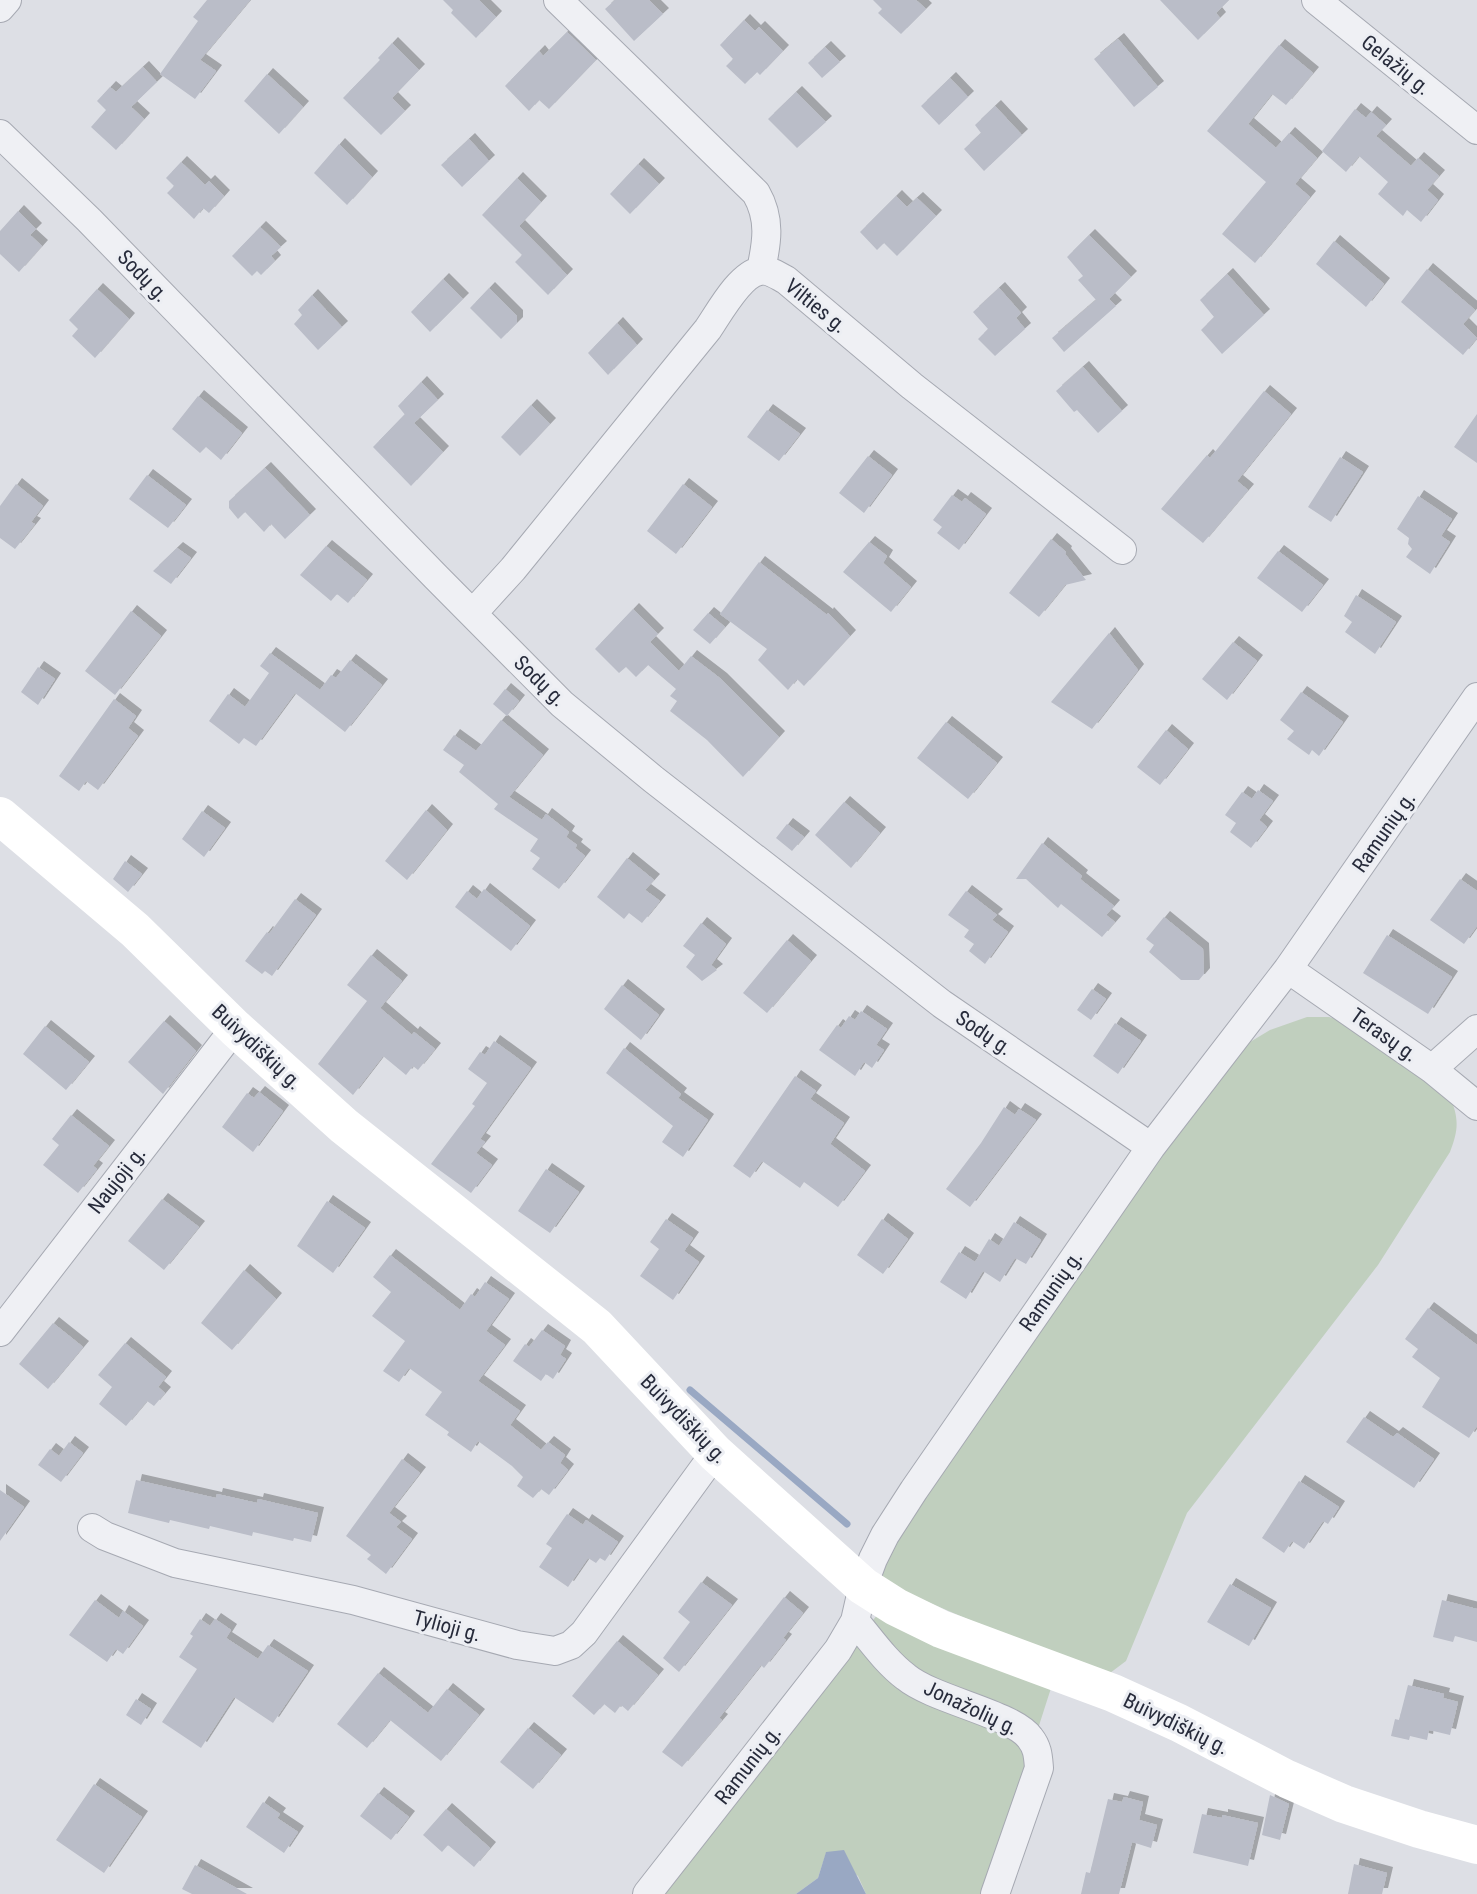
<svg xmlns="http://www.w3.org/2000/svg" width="1477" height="1894" font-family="'Roboto Condensed',sans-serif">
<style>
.green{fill:#c0cfbe}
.water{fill:#99a8c3}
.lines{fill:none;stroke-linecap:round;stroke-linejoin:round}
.stream{stroke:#99a8c3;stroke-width:7}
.building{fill:#babdc8;filter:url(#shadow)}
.minor-casing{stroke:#a6a9b2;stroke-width:30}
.minor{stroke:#eff0f4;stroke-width:28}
.secondary{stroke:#fff;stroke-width:38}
.labels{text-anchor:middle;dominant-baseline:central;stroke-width:6;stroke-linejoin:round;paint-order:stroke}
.street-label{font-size:21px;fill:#272b3b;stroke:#eceef3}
</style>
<defs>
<filter id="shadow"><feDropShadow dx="6" dy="-6" stdDeviation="0" flood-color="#0004"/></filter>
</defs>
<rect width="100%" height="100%" fill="#dddfe5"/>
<path class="green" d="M1307,1017H1329L1343,1021L1449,1095C1459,1117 1459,1129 1450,1152L1378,1265L1187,1513L1126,1661L1110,1673H1094L883,1583L882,1567L887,1554L1029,1341L1240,1048L1270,1030Z
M881,1610L1052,1685L985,1894H866L858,1876L826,1853L818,1878L796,1894H659Z"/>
<path class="water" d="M844,1850L866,1894H796L818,1878L826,1852Z"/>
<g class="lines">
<path class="stream" d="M690,1390L847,1524"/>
</g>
<path class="building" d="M207,0H250L200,60L216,71L195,99L160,74L198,21L193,17Z
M443,0H479L496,17L476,38L451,13L453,10Z
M615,0H649L663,14L634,41L605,9Z
M873,0H916L926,9L901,34L878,13L882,9Z
M1160,0H1229L1216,13L1220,18L1198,40Z
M744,20L755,31L759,27L783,51L760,75L757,72L745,84L726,66L733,59L720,45Z
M567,32L596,60L549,109L539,100L529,111L505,86L539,51L543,56Z
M1118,39L1158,87L1134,107L1094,59Z
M392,43L419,70L392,98L405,111L381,135L343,98L380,60L378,58Z
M1279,45L1313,73L1286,105L1272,94L1248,124L1276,148L1289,133L1317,158L1295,184L1310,197L1255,263L1222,234L1266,182L1207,131Z
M825,47L840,62L822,78L808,63Z
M143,67L157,82L131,107L144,119L116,150L91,127L106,110L97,101L110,87L116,92Z
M267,74L303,107L279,134L244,101Z
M950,78L968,97L939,125L921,106Z
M796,92L826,122L797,148L768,119Z
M995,106L1022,135L984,171L964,149L981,133L975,125Z
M1355,109L1366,118L1371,112L1386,125L1376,136L1411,166L1418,158L1439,176L1427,190L1438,200L1421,222L1407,210L1403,216L1378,194L1388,182L1359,156L1346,172L1322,151Z
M469,139L489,161L462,187L441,165Z
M339,144L372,177L347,205L314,173Z
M181,162L205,185L209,181L224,196L209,213L203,208L194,219L167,193L174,186L166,178Z
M638,164L659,184L630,214L610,194Z
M517,178L541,202L519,226L567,275L548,295L515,262L522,255L482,215Z
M896,196L907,207L917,198L936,216L897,256L884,243L877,250L860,232Z
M18,211L36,229L30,235L42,246L19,272L0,254V231Z
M260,227L281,247L271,256L275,261L261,275L257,271L252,276L232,256Z
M1089,235L1131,277L1109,299L1116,306L1064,352L1052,338L1096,300L1078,280L1083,276L1067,257Z
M1334,241L1384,284L1366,307L1316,264Z
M1427,269L1475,310L1463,324L1477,338L1463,355L1401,302Z
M1227,274L1264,315L1222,354L1201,330L1214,317L1200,300Z
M443,279L463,299L430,332L411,312Z
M489,288L517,316V323L501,339L470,308Z
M999,288L1021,313L1016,318L1025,329L995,356L978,339L988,329L973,312Z
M97,289L129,319L95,358L72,336L78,329L69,320Z
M312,295L342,327L318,350L294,324L302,315L298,310Z
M617,323L637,345L608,375L588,353Z
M1083,367L1122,411L1098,433L1077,410L1074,412L1056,391Z
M421,382L438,400L414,423L443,452L411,486L373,447L405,414L406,416L398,406Z
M1264,391L1291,414L1237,481L1248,490L1203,543L1161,509L1207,455L1210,458Z
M198,396L242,433L221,460L206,447L200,453L172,429Z
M531,405L550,424L520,456L501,437Z
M767,410L800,434L779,461L747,437Z
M1477,414V463L1454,447Z
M868,456L892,475L864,513L839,493Z
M1340,457L1363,472L1331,522L1308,507Z
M265,468L310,515L285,539L271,524L264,532L245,512L238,519L229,508V501Z
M147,475L186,505L168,528L129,499Z
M16,484L43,506L31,522L35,524L15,549L0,538V506Z
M683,484L712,507L676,554L647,531Z
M952,495L962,502L965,498L986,514L959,550L937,533L942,527L933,520Z
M1418,496L1452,519L1441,536L1450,542L1430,574L1406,557L1412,549L1408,544L1409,538L1397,529Z
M1051,539L1066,552L1065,554L1086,580L1065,585L1039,617L1009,593Z
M869,542L887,556L883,563L911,587L891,612L843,572Z
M326,546L367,580L348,603L337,594L331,601L300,575Z
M177,548L191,558L171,584L153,571Z
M1278,551L1323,585L1302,612L1257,578Z
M759,562L827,615L828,613L850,636L804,686L797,679L788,690L758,660L767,649L720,614Z
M1356,595L1396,622L1375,654L1345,632L1352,622L1344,616Z
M633,609L658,634L650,642L679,671L691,656L721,679L779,737L743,777L707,740L670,711L677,701L670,696L676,689L648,665L636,677L626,667L619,673L595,649Z
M131,611L161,636L115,695L85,671Z
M708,613L725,627L710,644L693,630Z
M1109,633L1138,670L1092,729L1051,702Z
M1233,642L1257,661L1227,700L1202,679Z
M270,653L320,690L331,675L336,678L350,660L382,685L345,732L295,693L256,746L244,738L239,744L209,721L228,694L245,707L269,673L260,666Z
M38,667L55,679L38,705L21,692Z
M505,689L519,701L507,716L493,704Z
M1301,692L1343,722L1319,756L1312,750L1309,755L1287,739L1294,731L1280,720Z
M114,699L136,716L128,728L138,736L98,790L86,781L79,791L59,776Z
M501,720L543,755L509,797L542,820L546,814L569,832L566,837L577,845L575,848L585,856L559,889L532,869L540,858L530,851L538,839L494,809L498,804L459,772L464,765L443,750L454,735L476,751Z
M946,722L997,763L968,799L917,758Z
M1166,730L1188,749L1160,785L1137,767Z
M1258,790L1273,801L1259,820L1267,827L1251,848L1230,832L1236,823L1225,815L1242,792L1252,799Z
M844,802L880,833L851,868L815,835Z
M426,810L447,830L407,880L385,861Z
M202,811L225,828L204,857L182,839Z
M787,824L804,837L792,851L776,838Z
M1042,843L1082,876L1080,879L1114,906L1106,915L1115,922L1102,937L1061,904L1058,908L1026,879H1016Z
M627,858L654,880L645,890L660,901L642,923L629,913L624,919L597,897Z
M125,861L142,874L128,892L113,879Z
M1460,879L1477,891V926L1464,944L1430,920Z
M484,889L530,926L511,951L455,907L467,891L477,899Z
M966,891L997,915L992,920L1008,932L985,964L969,951L974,944L964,937L969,930L948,915Z
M295,899L316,915L272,976L265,971L262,974L245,961L267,932L269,934Z
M1164,917L1203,949L1204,974L1199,980H1181L1149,952L1154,945L1146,939Z
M701,923L726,944L711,965L717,970L702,981L686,967L695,955L683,946Z
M1387,935L1452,977L1428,1014L1363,973Z
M787,940L811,961L767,1013L743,993Z
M371,955L402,981L380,1008L412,1035L414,1032L435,1049L418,1070L413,1066L406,1075L383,1056L353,1095L318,1064L367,1001L347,985Z
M622,985L659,1015L641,1040L604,1009Z
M1092,989L1106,999L1091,1020L1077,1010Z
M861,1011L887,1029L876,1045L884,1050L872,1068L864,1062L855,1076L819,1050L837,1025L841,1028L849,1016L855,1020Z
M164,1021L196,1051L163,1094L128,1062Z
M1115,1023L1141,1041L1118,1074L1093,1056Z
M45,1026L89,1062L66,1090L23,1054Z
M494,1041L531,1068L480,1139L485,1142L476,1153L492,1165L471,1193L431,1164L475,1106L472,1104L487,1083L468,1069L480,1052L485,1055Z
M624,1048L681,1094L678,1098L708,1120L683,1157L662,1142L673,1126L606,1073Z
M795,1076L816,1091L810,1099L844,1123L830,1144L865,1171L838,1207L804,1182L800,1188L762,1161L750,1178L733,1166Z
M259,1092L283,1111L253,1152L222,1127L247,1093L254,1098Z
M1004,1107L1015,1115L1019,1109L1036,1120L970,1207L946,1189L981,1143Z
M71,1115L109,1146L93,1166L97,1169L78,1193L43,1165L59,1145L52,1139Z
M546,1169L579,1192L550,1233L518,1211Z
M162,1199L199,1227L164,1270L128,1241Z
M327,1201L365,1228L333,1273L297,1246Z
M666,1219L693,1238L684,1251L699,1262L673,1300L640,1276L659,1249L650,1242Z
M882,1219L908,1239L883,1274L857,1255Z
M1014,1222L1041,1240L1026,1264L1015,1258L1000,1282L983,1271L966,1299L940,1282L959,1252L975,1262L989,1239L999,1246Z
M390,1255L460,1310L471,1294L475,1297L485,1282L509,1299L486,1331L505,1345L478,1381L520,1411L510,1425L541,1450L548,1442L565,1455L560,1463L568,1470L549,1495L541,1489L533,1498L517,1486L523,1477L512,1466L478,1441L471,1452L447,1435L449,1432L425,1415L442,1392L409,1368L399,1382L383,1371L405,1341L372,1316L391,1292L373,1277Z
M244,1270L276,1299L232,1350L201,1323Z
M1428,1308L1477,1345V1426L1469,1438L1422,1407L1440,1378L1412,1357L1418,1349L1405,1339Z
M53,1323L83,1347L48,1389L19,1364Z
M542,1330L565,1346L560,1355L566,1359L553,1379L546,1374L541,1381L513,1361L525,1344L529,1347Z
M125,1343L166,1377L158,1387L165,1393L154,1406L147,1401L126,1426L99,1404L112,1387L98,1375Z
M1364,1417L1393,1437L1397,1433L1434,1459L1414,1488L1346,1442Z
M69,1442L83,1453L61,1482L38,1465L50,1449L59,1456Z
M402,1459L420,1473L389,1513L401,1522L396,1527L412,1539L386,1574L367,1559L371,1555L346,1536Z
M136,1480L216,1498L217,1494L257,1503L258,1499L318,1513L311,1542L294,1538L293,1541L253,1532L252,1536L210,1526L209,1529L170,1520L169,1523L128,1513Z
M1299,1481L1339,1507L1328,1524L1323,1521L1304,1549L1292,1541L1284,1553L1262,1538Z
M0,1490L24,1507L0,1541Z
M567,1514L583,1525L586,1520L618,1542L605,1561L600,1558L596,1563L588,1558L568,1587L539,1567L552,1548L546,1544Z
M701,1582L732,1605L679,1672L663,1658L690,1622L678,1612Z
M1230,1584L1271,1608L1249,1646L1207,1622Z
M784,1597L803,1613L783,1638L786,1640L764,1668L761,1665L719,1718L722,1720L682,1767L662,1752Z
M95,1600L119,1618L123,1611L143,1626L123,1654L116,1649L107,1662L69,1635Z
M1442,1600L1477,1609V1642L1455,1636L1453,1642L1433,1637Z
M200,1619L210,1626L215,1619L231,1630L226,1638L258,1659L268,1645L308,1671L273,1723L234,1697L201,1748L162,1722L197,1669L179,1657L193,1636L190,1634Z
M617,1641L658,1675L628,1711L621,1705L615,1713L604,1704L594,1715L572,1696Z
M378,1673L428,1713L447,1689L479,1715L441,1761L390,1720L367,1748L337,1724Z
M1408,1685L1444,1694L1443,1698L1458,1702L1450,1735L1429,1730L1427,1740L1410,1736L1409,1740L1391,1736L1395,1719L1399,1720Z
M136,1699L151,1709L141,1725L126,1715Z
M528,1728L561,1755L533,1789L500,1762Z
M94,1784L142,1817L104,1873L56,1840Z
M378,1793L409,1817L391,1840L360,1816Z
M1270,1795L1289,1804L1280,1840L1262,1835Z
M1124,1797L1143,1802L1139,1820L1157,1825L1151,1848L1132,1842L1119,1894H1081L1086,1872L1090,1873L1108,1799L1122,1802Z
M263,1802L280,1814L277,1818L298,1832L284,1853L246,1827Z
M446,1809L490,1848L474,1867L448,1845L442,1852L423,1835Z
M1202,1814L1222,1818V1815L1258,1823L1248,1866L1193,1853Z
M1354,1864L1387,1873L1382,1894H1348Z
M195,1865L247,1894H192L182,1889Z"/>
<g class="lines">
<defs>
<path id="minor" d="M558,0L756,193C771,219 767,242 761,270
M1316,0L1477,130
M0,8L7,0
M0,134L89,220L436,577L562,704L653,779L942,1004L1151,1147
M473,613L513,569L708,329C719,313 740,274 760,271C769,269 778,276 786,280L912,386L1122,550
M1288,969L1432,1069L1477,1106
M1432,1069L1477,1029
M0,1332L235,1028
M92,1528L105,1536L175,1563L353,1600L517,1645L555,1651L571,1645L584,1633L715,1453
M855,1621C871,1640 886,1662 906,1677C934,1700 1013,1714 1030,1738C1038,1748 1038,1757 1039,1768L995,1894
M647,1894L838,1650L855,1621L863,1586L873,1559L885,1535L914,1490L1151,1147L1288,969L1477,697"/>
</defs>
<use href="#minor" class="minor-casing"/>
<use href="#minor" class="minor"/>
<path class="secondary" d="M0,816L135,930L235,1028L344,1126L597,1327L715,1453L863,1586L896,1607L941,1629L1113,1693L1179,1723L1287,1779L1344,1804L1419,1829L1477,1845"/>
</g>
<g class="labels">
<g class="street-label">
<text transform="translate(1396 65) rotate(39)">Gelažių g.</text>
<text transform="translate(143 276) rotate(46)">Sodų g.</text>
<text transform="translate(816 306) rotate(39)">Vilties g.</text>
<text transform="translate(540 681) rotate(44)">Sodų g.</text>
<text transform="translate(1384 832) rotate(-55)">Ramunių g.</text>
<text transform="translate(984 1033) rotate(34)">Sodų g.</text>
<text transform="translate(1384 1035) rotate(35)">Terasų g.</text>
<text transform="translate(257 1047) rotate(43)">Buivydiškių g.</text>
<text transform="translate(117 1180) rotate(-52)">Naujoji g.</text>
<text transform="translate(1051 1291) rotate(-55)">Ramunių g.</text>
<text transform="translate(684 1419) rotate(46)">Buivydiškių g.</text>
<text transform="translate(447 1626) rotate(15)">Tylioji g.</text>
<text transform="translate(971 1708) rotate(25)">Jonažolių g.</text>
<text transform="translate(1176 1724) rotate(26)">Buivydiškių g.</text>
<text transform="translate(748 1765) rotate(-52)">Ramunių g.</text>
</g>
</g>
</svg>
